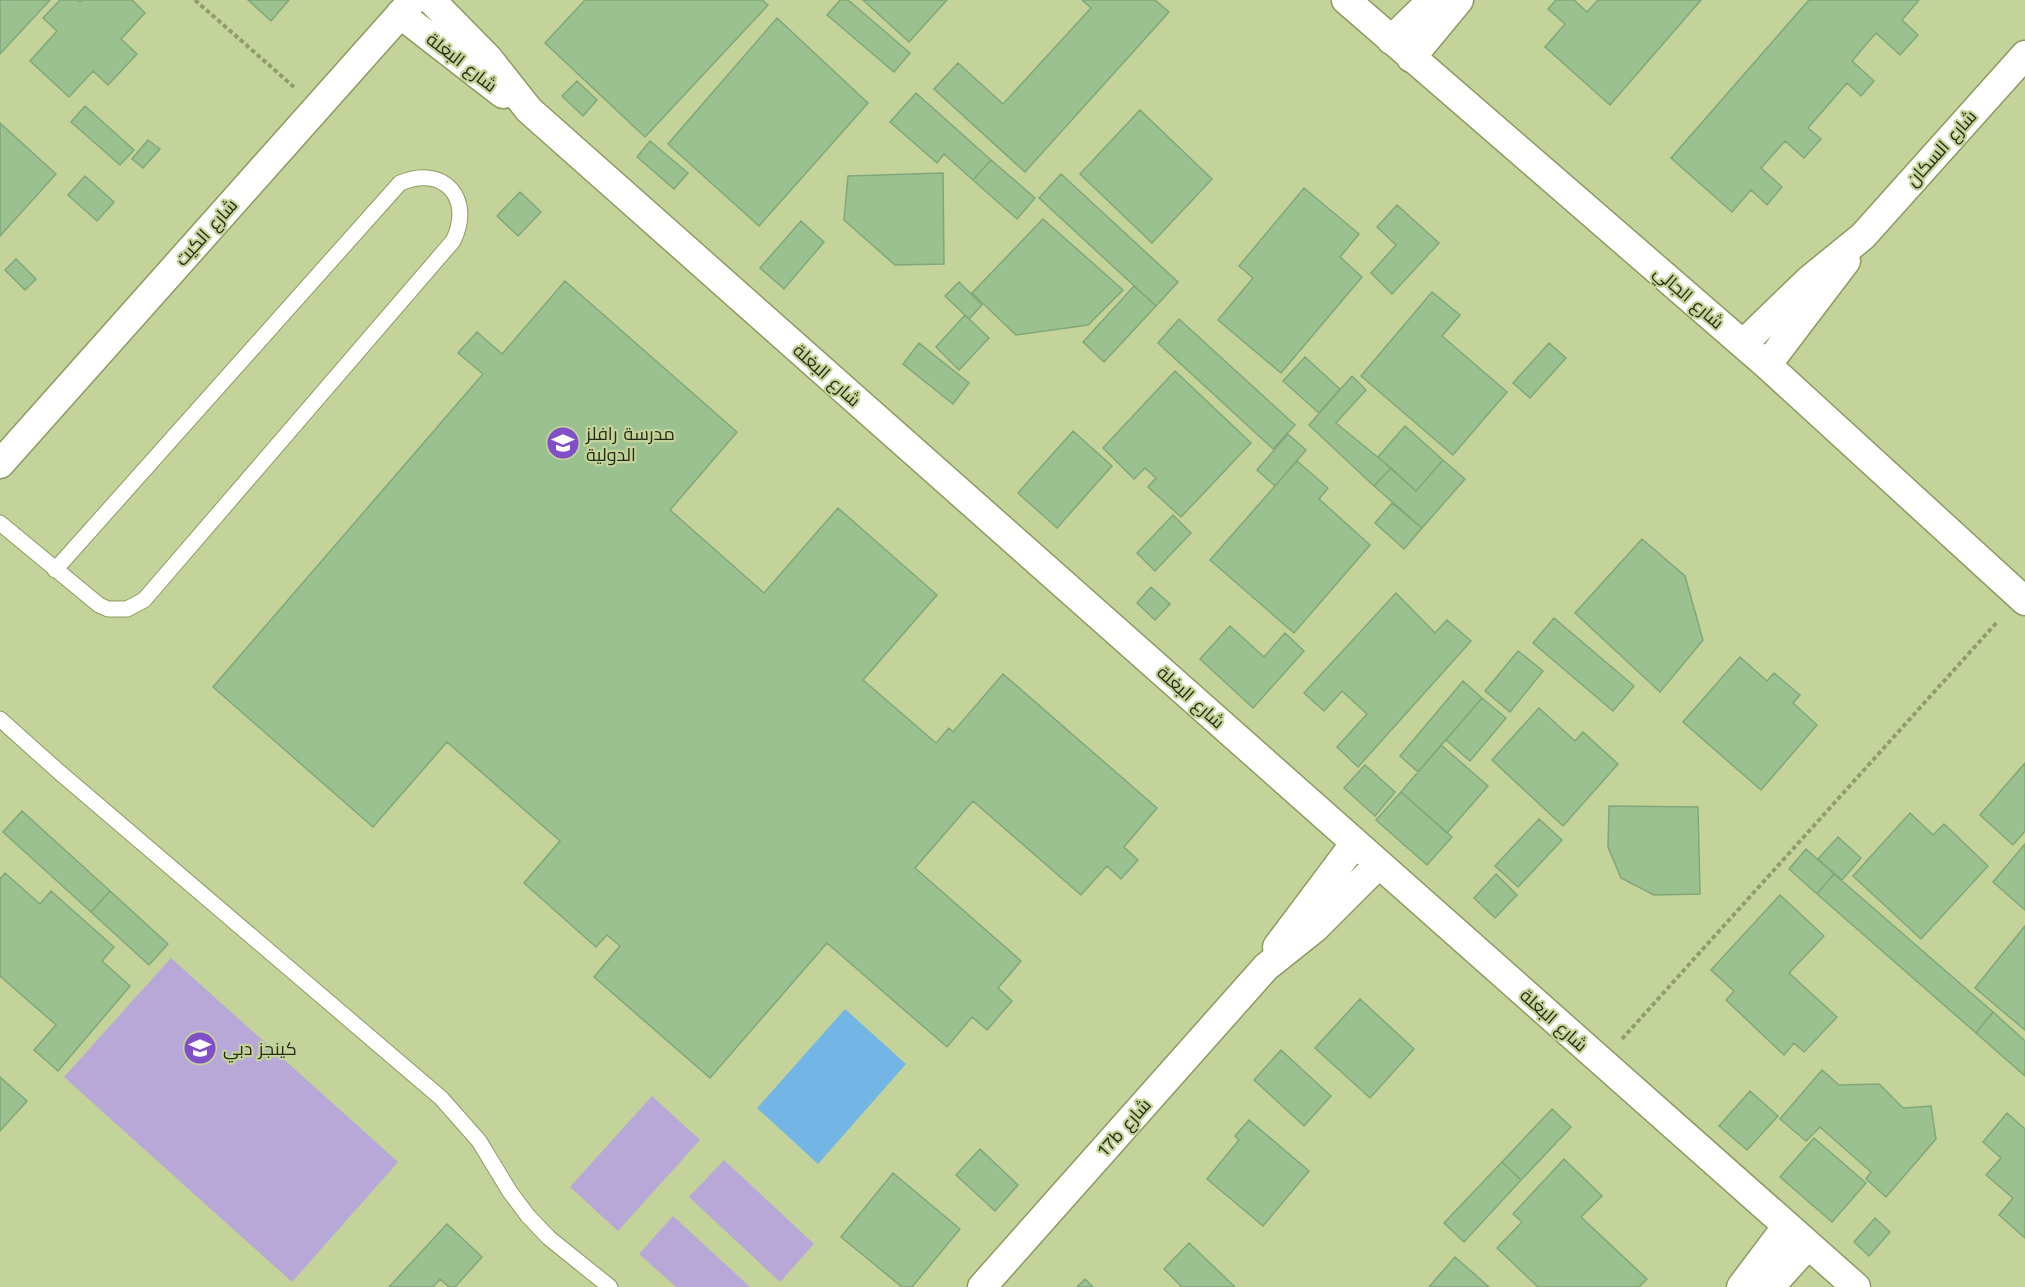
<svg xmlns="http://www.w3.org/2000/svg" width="2025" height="1287" font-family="'Work Sans',Cairo,sans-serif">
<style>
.green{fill:#b7a8d8}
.water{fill:#73b6e5}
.building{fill:#9bc191;stroke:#81a778;stroke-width:1.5}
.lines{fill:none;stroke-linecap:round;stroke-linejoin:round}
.service-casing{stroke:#8c9a62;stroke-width:17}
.minor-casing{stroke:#8c9a62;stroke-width:31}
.path{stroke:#909c6d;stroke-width:4;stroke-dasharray:4.5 3;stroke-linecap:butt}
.service{stroke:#fff;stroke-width:15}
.minor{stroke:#fff;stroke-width:28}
.labels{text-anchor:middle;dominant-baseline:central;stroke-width:4.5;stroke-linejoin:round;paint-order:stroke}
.street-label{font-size:18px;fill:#262c15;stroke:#c4d399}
.poi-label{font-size:18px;fill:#262c15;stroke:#c4d399;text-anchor:start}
</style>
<rect width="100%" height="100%" fill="#c4d399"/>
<path class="green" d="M171,958L398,1162L292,1282L64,1077Z
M652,1096L700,1140L618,1231L570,1187Z
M724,1160L814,1244L780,1282L689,1197Z
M673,1216L750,1287H676L639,1254Z"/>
<path class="water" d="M845,1009L906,1064L818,1164L757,1108Z"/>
<path class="building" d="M0,0H50L0,54Z
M60,0H78L80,2L82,0H132L145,13L121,39L137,54L108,85L93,71L69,97L30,61L57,31L43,18Z
M248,0H289L271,21Z
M585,0H762L768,5L645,137L545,43Z
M840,0H848L910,53L894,72L827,15Z
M863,0H947L909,42Z
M1082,0H1155L1169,12L1025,172L934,89L958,63L1003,104L1091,8Z
M1556,0H1574L1587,12L1598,0H1701L1610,105L1545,47L1565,24L1548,9Z
M1809,0H1919L1902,20L1918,35L1900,55L1876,33L1852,61L1874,81L1861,96L1847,83L1808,128L1821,139L1804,158L1785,141L1761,168L1782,187L1767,205L1751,190L1732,212L1671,158Z
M777,18L868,103L759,226L668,144Z
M577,81L597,100L583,116L562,96Z
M916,93L991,160L973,180L944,154L937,163L890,122Z
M85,106L134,150L120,165L71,122Z
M1140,110L1212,179L1152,243L1080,174Z
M0,123L56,174L0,236Z
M148,140L160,149L143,168L132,159Z
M650,141L688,173L674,189L637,157Z
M991,160L1035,198L1017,219L973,180Z
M943,173L944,264L895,265L844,220L848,176Z
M1061,174L1178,282L1156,306L1039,198Z
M85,176L114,202L97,221L68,195Z
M1304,188L1359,234L1340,257L1362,277L1281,373L1218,320L1253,278L1239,266Z
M520,192L541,212L518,236L497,216Z
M1397,205L1439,243L1392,294L1371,273L1396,245L1377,227Z
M1043,219L1123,290L1088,325L1016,335L972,293Z
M801,221L824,242L784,289L760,268Z
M16,259L36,279L25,290L5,270Z
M565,281L737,432L670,510L764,593L838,508L937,595L863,680L936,743L949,728L953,732L1003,674L1157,808L1124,847L1138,860L1121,879L1107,866L1081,895L973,801L915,868L1021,961L998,988L1012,1001L987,1030L972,1017L947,1047L827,943L710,1078L594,977L620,946L607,935L596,947L524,883L560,841L447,742L373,827L213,687L483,374L458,353L477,332L502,354Z
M959,282L982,305L969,319L945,296Z
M1134,286L1156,306L1104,362L1083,342Z
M1432,292L1460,315L1442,336L1507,392L1453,455L1361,376Z
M965,315L989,338L959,370L936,347Z
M1179,319L1295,425L1273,449L1158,343Z
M919,343L969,383L953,404L903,364Z
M1549,343L1566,358L1530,398L1513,383Z
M1305,357L1340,389L1319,413L1283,381Z
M1175,371L1251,443L1181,517L1148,487L1156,478L1145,468L1134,479L1103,448Z
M1352,376L1366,390L1336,423L1391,468L1374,486L1309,425Z
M1405,426L1443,460L1416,491L1378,457Z
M1073,431L1112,466L1057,528L1018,493Z
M1288,434L1306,450L1275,486L1257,470Z
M1443,460L1465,479L1422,528L1374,486L1391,468L1416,491Z
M1297,461L1328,488L1319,499L1370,545L1294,633L1210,560Z
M1392,503L1422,528L1404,549L1375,523Z
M1173,515L1191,533L1155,571L1137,553Z
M1642,539L1685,576L1703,640L1660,692L1575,613Z
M1151,587L1170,604L1155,620L1137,603Z
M1396,593L1435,633L1447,620L1471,641L1358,767L1337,747L1367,714L1342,691L1324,711L1304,693Z
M1554,618L1634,686L1613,711L1533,643Z
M1230,626L1264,657L1285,633L1304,651L1253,708L1200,659Z
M1518,651L1543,671L1510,712L1485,691Z
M1740,657L1767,681L1774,673L1800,695L1793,703L1817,725L1761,790L1683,722Z
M1463,681L1482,698L1418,772L1400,756Z
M1482,698L1506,718L1470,761L1446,740Z
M1539,708L1575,741L1583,732L1618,764L1563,826L1492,760Z
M1441,745L1488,786L1447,833L1401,792Z
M2025,763V831L2013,845L1980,815Z
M1365,765L1395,792L1375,816L1344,788Z
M1401,792L1452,837L1427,865L1376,820Z
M1609,806L1698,807L1700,894L1654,895L1621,878L1608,847Z
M22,811L110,891L91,912L3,832Z
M1910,813L1933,835L1944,824L1988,866L1921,939L1853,876Z
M1539,819L1562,840L1518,887L1495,866Z
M1838,837L1861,858L1842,880L1818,859Z
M2025,844V910L1993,882Z
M1806,849L1834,874L1817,894L1789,869Z
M5,873L40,904L51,891L114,947L102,961L130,986L58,1071L34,1050L56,1025L0,976V879Z
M1496,874L1517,895L1495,918L1474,898Z
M1834,874L1993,1012L1976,1033L1817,894Z
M110,891L168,944L149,965L91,912Z
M1780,895L1824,936L1789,973L1837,1017L1804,1052L1794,1043L1784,1055L1726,1000L1734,991L1711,970Z
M2025,926V1030L1975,988Z
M1360,999L1414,1049L1370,1098L1315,1048Z
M1993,1012L2025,1041V1076L1976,1033Z
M1281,1050L1331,1096L1304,1126L1254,1080Z
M1822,1070L1839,1085L1879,1084L1903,1108L1931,1106L1936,1139L1886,1197L1866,1179L1871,1172L1820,1127L1806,1141L1780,1119Z
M0,1077L27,1101L0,1131Z
M1750,1091L1778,1116L1747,1150L1719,1126Z
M1552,1109L1571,1127L1521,1180L1502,1162Z
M2007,1113L2025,1129V1238L1999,1215L2013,1198L1986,1175L2001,1158L1983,1142Z
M1249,1120L1309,1171L1263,1226L1207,1179L1239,1140L1235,1136Z
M1814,1138L1866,1183L1832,1222L1780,1177Z
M980,1149L1018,1185L995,1211L956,1175Z
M1564,1159L1602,1196L1581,1217L1647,1279L1639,1287H1538L1497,1248L1522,1222L1513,1214Z
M1502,1162L1521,1180L1464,1242L1444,1223Z
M893,1173L960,1229L912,1287H902L841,1237Z
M1875,1218L1890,1232L1869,1256L1854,1242Z
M447,1224L482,1257L455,1287H449L440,1279L433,1287H389Z
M1189,1243L1235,1287H1182L1164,1269Z
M1455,1257L1489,1287H1429Z
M1085,1279L1093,1287H1077Z"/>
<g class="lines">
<defs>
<path id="service" d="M0,523L99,605L108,609H127L144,600L453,241C474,199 444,164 400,183L55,570
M0,719L58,771L441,1098L479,1141L510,1192L528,1216L549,1238L610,1287"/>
<path id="minor" d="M431,0L488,58L529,110L1856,1287
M1346,0L1767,365L2025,601
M400,14L503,94
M1391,40L1432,0
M1411,58L1459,0
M1743,344L1809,280L1863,236L2025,55
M1767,365L1846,261
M0,464L413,0
M1277,947L1355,843
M982,1287L1266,967L1315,928L1379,864
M1741,1287L1787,1226
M1770,1287L1808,1245"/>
</defs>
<use href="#service" class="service-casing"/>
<use href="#minor" class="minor-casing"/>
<path class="path" d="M195,0L294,87
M1622,1039L1998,621"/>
<use href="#service" class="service"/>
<use href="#minor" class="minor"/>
</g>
<defs>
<symbol id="school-disc" viewBox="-11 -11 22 22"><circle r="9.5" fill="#814fc7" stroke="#c4d399"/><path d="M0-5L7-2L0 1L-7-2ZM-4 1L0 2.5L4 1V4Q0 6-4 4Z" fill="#fff"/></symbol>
</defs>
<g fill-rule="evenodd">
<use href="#school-disc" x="544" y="424" width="38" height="38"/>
<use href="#school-disc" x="181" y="1029" width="38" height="38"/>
</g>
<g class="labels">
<g class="street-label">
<text transform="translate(462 62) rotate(38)">شارع البغلة</text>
<text transform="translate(1941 148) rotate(-48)">شارع السكان</text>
<text transform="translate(206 232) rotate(-48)">شارع الكيت</text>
<text transform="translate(1689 297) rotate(41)">شارع الجالي</text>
<text transform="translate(827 375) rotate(42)">شارع البغلة</text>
<text transform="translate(1191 697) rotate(42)">شارع البغلة</text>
<text transform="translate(1554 1020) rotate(42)">شارع البغلة</text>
<text transform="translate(1124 1127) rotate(-48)">17b شارع</text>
</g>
<g class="poi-label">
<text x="586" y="433">مدرسة رافلز<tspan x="586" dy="21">الدولية</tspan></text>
<text x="223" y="1048">كينجز دبي</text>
</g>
</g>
</svg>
